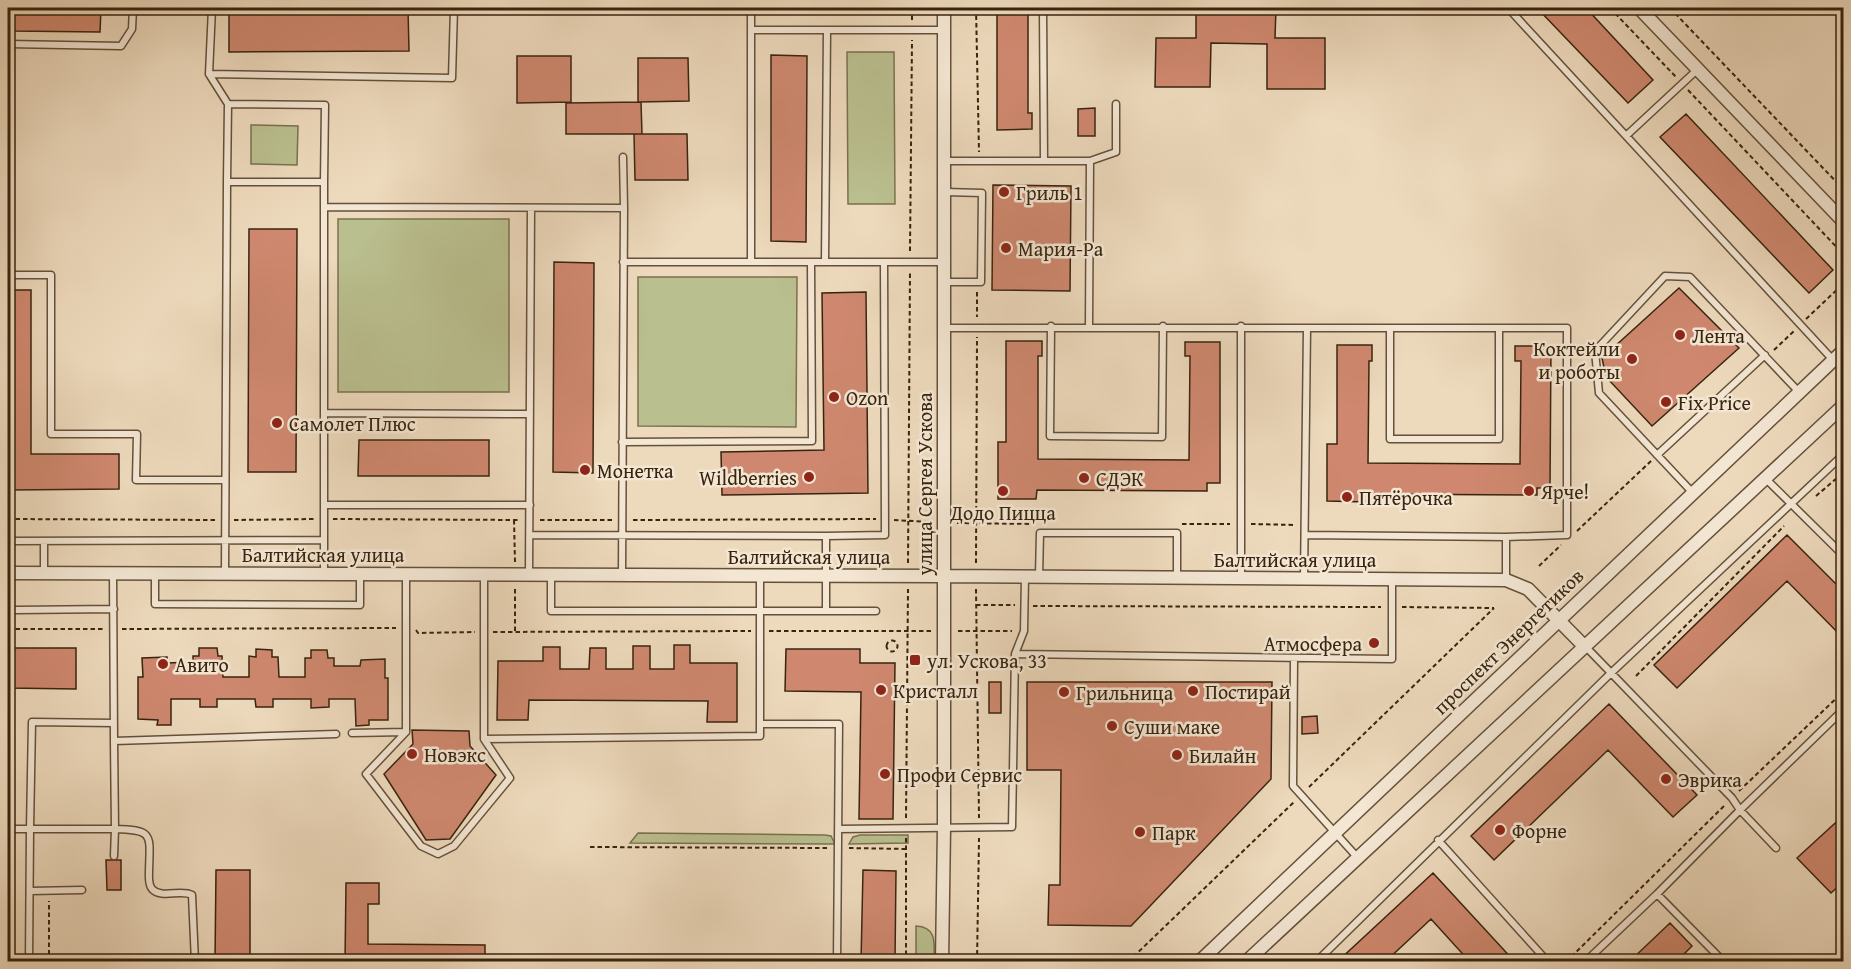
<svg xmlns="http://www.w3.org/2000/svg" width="1851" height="969" font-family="'Gentium Book Plus',serif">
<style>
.green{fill:#babf8f;stroke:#79724e;stroke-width:1.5}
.building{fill:#cf886f;stroke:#38240e;stroke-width:1.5}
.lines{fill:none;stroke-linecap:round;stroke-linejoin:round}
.lane-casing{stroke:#65513a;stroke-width:9}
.street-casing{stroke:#65513a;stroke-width:15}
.path{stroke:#38240e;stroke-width:2;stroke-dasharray:4.5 3;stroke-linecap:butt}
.lane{stroke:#f3e6d3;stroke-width:6}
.street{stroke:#f3e6d3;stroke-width:12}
.poi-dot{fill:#8f2418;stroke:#f3e6d3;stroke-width:2}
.labels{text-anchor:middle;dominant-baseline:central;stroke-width:5;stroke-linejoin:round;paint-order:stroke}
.poi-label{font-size:20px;fill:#38240e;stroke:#f3e6d3;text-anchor:start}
.street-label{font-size:20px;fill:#38240e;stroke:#f3e6d3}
</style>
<rect width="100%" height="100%" fill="#edd9bc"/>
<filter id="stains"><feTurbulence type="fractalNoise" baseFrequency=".00333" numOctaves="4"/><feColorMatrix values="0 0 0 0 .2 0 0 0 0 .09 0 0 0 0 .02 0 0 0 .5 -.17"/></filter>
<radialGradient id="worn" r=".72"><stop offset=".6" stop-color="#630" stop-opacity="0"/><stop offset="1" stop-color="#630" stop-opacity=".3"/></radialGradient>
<path class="green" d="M847,52H894L895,204H848Z
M251,125L298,126L297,165L251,164Z
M338,219H509V392H338Z
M638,277H797L796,427L638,426Z
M638,833L825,835L831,836L835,844L630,843Z
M860,835H908V843L849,844L853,837Z
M916,926C938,927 934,945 934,961H916Z"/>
<path class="building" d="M12,8H101L100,32L12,31Z
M370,8H408L409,51L229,52V14L370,13Z
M997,8H1028V113H1032V129L997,130Z
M1196,8H1276L1275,38H1325V89H1267V44L1211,43L1210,87H1155L1156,38H1196Z
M1537,8H1586L1653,80L1628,103Z
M771,55L807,56L806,242L771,241Z
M517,56H571V102L517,103Z
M638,58H688L689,101L638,102Z
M641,102L642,134H566V103Z
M1095,108V136H1078V109Z
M1686,114L1833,270L1809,293L1660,137Z
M634,134H687L688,180H635Z
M993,185L1071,186L1070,291L992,290Z
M249,229H297L296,472H248Z
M554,262L594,263L593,473L553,472Z
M1679,288L1739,348L1652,426L1606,377L1602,358Z
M8,290H31V454H119V489L8,490Z
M866,292L868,493L722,495L721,452L824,450L822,293Z
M1006,341H1042V356H1038V459L1189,460L1190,356H1185V342H1220V483H1207V491L1037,490L1036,499H998V442H1006Z
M1337,345H1372V361H1369L1368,463L1520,464L1521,361H1515V346H1551L1550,488H1537V495L1367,494V502L1327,501V444H1337Z
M359,440H489V476H358Z
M1787,535L1844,592V639L1787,581L1677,688L1654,665Z
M674,645H690V663H737V722H707L708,701L529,700L528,720H497L498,661H543V647H560V669H589L590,648H606V669H633V646H650V669H674Z
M8,648H76V689L8,688Z
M199,648H217L218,656H222L223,677H249V656L256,657V649L272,650V657H278L279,677H305V658H311V650H327L328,658H334V666H360L361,660L385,659V678H388V720H369V725L356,726L355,699H329V707L311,708V699H273V707H256L255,699H217V707H200V699H171V725H157L158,720L138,719V677H143L142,658L167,657V663L193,662V656H199Z
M786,649H860V663H895L893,819H859L861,692L785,691Z
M989,682H1001V713H989Z
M1027,682H1272L1271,779L1131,926L1048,925L1049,885H1060L1061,770H1027Z
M1609,704L1697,795L1673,817L1608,750L1494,860L1471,836Z
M1317,716L1318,733L1302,734V717Z
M412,730L469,731L470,746L496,775L450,839L426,840L384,774L413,744Z
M1844,815V881L1831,893L1797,858Z
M106,860H121V890H107Z
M216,870H250V962H215Z
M863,870L896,871L895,962H861Z
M1433,873L1515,962H1470L1431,919L1385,962H1337Z
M346,883H379V904H368V944L485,945V962H345Z
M1670,923L1692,946L1676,962H1629Z"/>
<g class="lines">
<defs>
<path id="lane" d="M212,8L209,74L228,104
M751,8V30
M1043,8L1044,161
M1508,8L1833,360
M8,44L121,46L132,29L133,8
M209,74L452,78L454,8
M1627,135L1698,69
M623,157L624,208
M945,161H1090L1089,326
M1090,161L1116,152V104
M227,182L228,104L325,105L324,182
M324,207V574
M623,262H751
M825,262L827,31
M944,262H751V30H944
M8,275H51V434H137L136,480H225
M944,282H981L982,193L945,192
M1051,326L1050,436L1162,437L1163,326
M1241,326V578
M944,328H1567V535L1506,537L1305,535
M1390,328V439H1499V328
M324,413L530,414
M622,442L812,441L811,262
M1657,455L1765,355
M1765,478L1844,556
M1692,492L1599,393L1595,351L1665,276L1690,277L1799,392
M324,505H530
M530,535L826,536V611
M826,536L885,535L884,262
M1506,537V580
M8,541L324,540
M44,573V541
M113,573L114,741L336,734
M225,573L227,182H324V207L624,208L622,575
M155,574V604L360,605V575
M529,575L531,208
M551,575V611H876
M1039,576L1040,533H1177V578
M1304,579L1307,328
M16,610L114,609
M1015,654L1392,659V579
M1294,658L1293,786L1357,857
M114,723L32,722L30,829H115L114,741
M760,724H839L837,962
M406,732L366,774L421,846L438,854L454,846L510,778L484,739V575
M352,733L406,732V574
M484,739L760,736V575
M8,829H30L29,962
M838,829L1012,827L1015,654L1024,631L1025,577
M1438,840L1548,962
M1776,848L1740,810L1844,709
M114,856L115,829C154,830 150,834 149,871C149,877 148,884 152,889C161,899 181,889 192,895L195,962
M30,891L82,890
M1657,894L1722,960L1720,962
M1316,962L1611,673L1844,454
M1585,962L1657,894L1740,810L1732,798L1585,646"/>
<path id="street" d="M1639,8L1844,222
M8,573L944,576L1506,580L1528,589L1584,646
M942,962L944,828V8
M1199,962L1844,350
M1246,962L1844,405"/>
</defs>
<use href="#lane" class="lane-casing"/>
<use href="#street" class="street-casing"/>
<path class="path" d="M912,8V20
M976,8L979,152
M1610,8L1676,77
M1670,8L1844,190
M1688,90L1844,255
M910,251L912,40
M977,292V317
M1806,319L1844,283
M1774,350L1794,331
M1816,496L1844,472
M8,519L216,520
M333,519L519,520
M234,520L315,519
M514,520L515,562
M540,520H612
M633,520L876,519
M894,520L930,522
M957,523L1035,524
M1182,524H1230
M1251,524L1296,525
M1577,531L1651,461
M908,563L910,271
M976,563L977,337
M1539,566L1561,545
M515,589V631
M976,589L979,818
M976,605H1015
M1033,606L1381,607
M1402,607L1494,608
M8,629H105
M122,629L396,628
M416,630L418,633L475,632
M769,631H931
M958,631H1012
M493,632L751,631
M886.5 646a5.5 5.5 0 1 1 11 0a5.5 5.5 0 1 1-11 0Z
M1636,676L1784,526
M1309,787L1494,608
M1739,791L1844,691
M906,818L908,589
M906,838V962
M590,847L828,848
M849,848L906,849
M49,962V901
M977,962L979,838
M1128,962L1294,802
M1566,962L1725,805"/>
<use href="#lane" class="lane"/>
<use href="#street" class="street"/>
</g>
<g class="poi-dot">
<circle cx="1004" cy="192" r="6"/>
<circle cx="1006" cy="248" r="6"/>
<circle cx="1680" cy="335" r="6"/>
<circle cx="1632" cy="359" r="6"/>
<circle cx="834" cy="397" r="6"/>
<circle cx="1666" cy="402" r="6"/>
<circle cx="277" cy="423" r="6"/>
<circle cx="585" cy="470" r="6"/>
<circle cx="809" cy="477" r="6"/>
<circle cx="1084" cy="478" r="6"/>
<circle cx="1003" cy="491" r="6"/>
<circle cx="1529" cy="491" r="6"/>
<circle cx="1347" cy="497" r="6"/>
<circle cx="1374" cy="643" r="6"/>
<rect x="909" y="654" width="12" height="12" rx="3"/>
<circle cx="163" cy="664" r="6"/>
<circle cx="881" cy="690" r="6"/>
<circle cx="1193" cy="691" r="6"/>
<circle cx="1064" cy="692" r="6"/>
<circle cx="1112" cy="726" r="6"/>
<circle cx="412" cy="754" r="6"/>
<circle cx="1177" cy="755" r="6"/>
<circle cx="885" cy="774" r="6"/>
<circle cx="1666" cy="779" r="6"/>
<circle cx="1500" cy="830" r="6"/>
<circle cx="1140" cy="832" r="6"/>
</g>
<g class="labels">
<g class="poi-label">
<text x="1016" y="192">Гриль 1</text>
<text x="1018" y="248">Мария-Ра</text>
<text x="1692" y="335">Лента</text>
<text x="1620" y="348" text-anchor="end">Коктейли<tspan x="1620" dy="23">и роботы</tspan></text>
<text x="846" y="397">Ozon</text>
<text x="1678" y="402">Fix Price</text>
<text x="289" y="423">Самолет Плюс</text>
<text x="597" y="470">Монетка</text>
<text x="797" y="477" text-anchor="end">Wildberries</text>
<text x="1096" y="478">СДЭК</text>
<text x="1541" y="491">Ярче!</text>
<text x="1359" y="497">Пятёрочка</text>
<text x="1003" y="512" text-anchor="middle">Додо Пицца</text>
<text x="1362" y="643" text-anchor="end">Атмосфера</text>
<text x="927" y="660">ул. Ускова, 33</text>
<text x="175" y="664">Авито</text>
<text x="893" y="690">Кристалл</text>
<text x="1205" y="691">Постирай</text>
<text x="1076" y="692">Грильница</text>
<text x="1124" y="726">Суши маке</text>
<text x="424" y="754">Новэкс</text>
<text x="1189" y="755">Билайн</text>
<text x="897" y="774">Профи Сервис</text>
<text x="1678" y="779">Эврика</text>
<text x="1512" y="830">Форне</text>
<text x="1152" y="832">Парк</text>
</g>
<g class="street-label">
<text transform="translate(924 484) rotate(-90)">улица Сергея Ускова</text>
<text x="323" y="554">Балтийская улица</text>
<text x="809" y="556">Балтийская улица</text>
<text x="1295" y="559">Балтийская улица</text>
<text transform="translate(1508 641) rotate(-44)">проспект Энергетиков</text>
</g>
</g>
<rect width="1851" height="969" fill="none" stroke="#edd9bc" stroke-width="30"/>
<rect x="9" y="9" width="1833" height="951" fill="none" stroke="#38240e" stroke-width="3"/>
<rect x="15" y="15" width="1821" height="939" fill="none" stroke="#38240e" stroke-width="1.5"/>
<rect width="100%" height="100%" filter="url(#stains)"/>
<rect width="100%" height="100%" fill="url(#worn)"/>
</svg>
